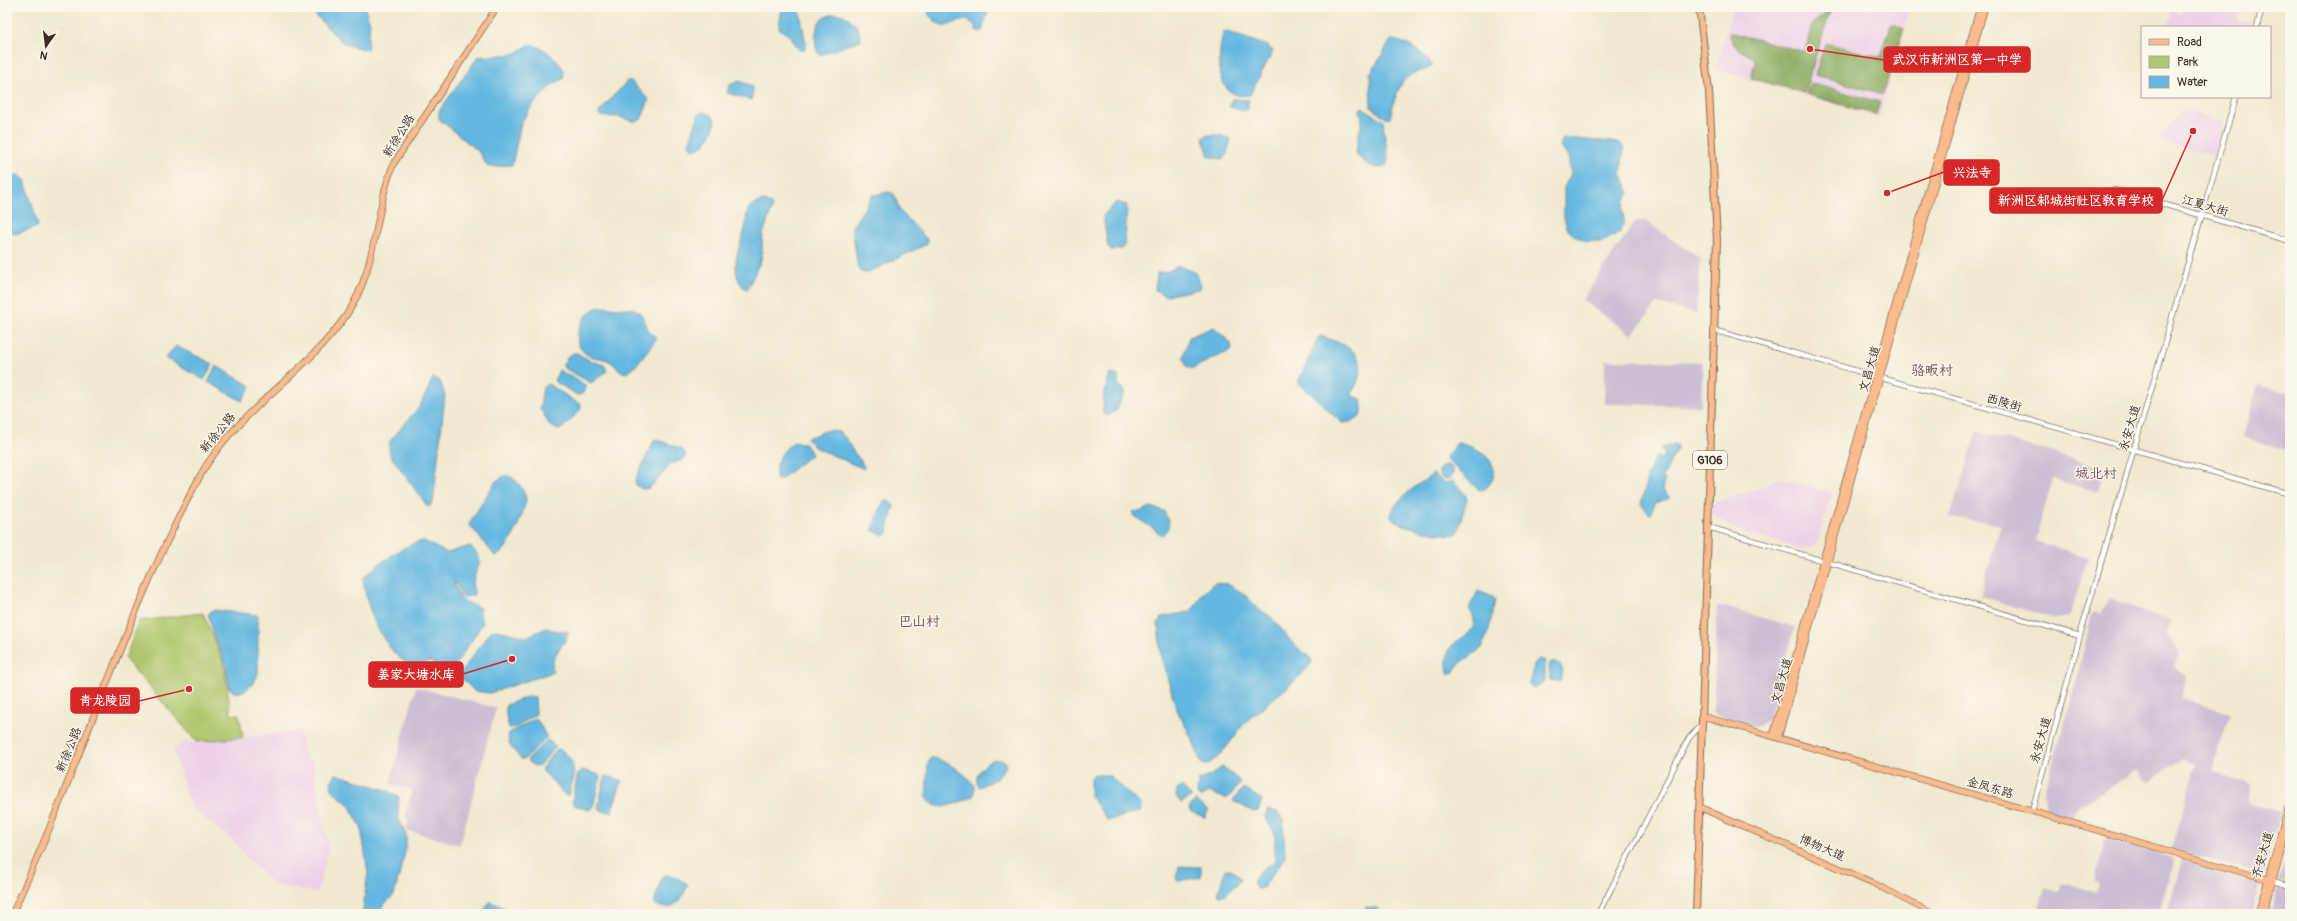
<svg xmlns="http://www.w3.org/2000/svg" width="2297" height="921" font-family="Pangolin,'LXGW WenKai TC',sans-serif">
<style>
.built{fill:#eed0e7}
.industrial{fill:#ccbed3}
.green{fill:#afc86d;stroke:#757946}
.forest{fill:#8bac60;stroke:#636b3f}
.water{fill:#64b7e0;stroke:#50707f}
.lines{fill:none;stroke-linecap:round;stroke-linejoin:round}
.minor-casing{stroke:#7b6d5c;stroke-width:6}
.major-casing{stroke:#7b6d5c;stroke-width:7}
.highway-casing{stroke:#7b6d5c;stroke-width:8}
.minor{stroke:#fff;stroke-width:4.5}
.major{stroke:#fbbb8c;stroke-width:5.5}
.highway{stroke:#fbbb8c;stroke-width:6}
.labels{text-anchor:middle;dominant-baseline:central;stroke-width:3;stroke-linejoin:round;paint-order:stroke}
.shield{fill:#fbf7ec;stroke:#75685c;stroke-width:1}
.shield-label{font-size:11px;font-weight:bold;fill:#3b2a1e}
.street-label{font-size:12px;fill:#3b2a1e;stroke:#fbf7ec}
.quarter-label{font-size:14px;fill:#795156;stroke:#fbf7ec}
.leader{fill:none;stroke:#d62828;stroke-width:1.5}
.callout-dot{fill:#d62828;stroke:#fbf7ec;stroke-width:1.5}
.callout{fill:#d62828;stroke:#d62828;stroke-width:1.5}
.callout-label{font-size:13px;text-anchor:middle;font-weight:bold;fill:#fff}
</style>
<rect width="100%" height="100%" fill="#fbf7ec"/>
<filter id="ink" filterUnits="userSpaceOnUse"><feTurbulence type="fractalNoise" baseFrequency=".025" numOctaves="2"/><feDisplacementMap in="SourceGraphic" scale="8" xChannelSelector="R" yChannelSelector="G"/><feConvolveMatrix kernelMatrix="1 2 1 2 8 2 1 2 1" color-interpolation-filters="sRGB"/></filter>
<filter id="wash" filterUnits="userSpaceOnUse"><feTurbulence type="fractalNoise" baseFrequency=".012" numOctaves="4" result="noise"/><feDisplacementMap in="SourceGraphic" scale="16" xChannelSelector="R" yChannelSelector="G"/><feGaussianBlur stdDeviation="0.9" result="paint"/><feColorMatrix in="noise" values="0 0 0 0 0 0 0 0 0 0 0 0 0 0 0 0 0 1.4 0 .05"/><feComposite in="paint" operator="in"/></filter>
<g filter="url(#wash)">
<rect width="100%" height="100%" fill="#f1e9cf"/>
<path class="built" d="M1733,7H1910L1879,117L1715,69Z
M2184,7H2226L2241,11L2238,20L2251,23L2250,27H2176L2168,24L2172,11L2181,14Z
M2181,110L2224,121L2214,156L2158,140Z
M1777,478L1832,493L1817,542L1811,547L1801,549L1735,530L1711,513V504L1767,485Z
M300,731L306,760L312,759L329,848L317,893L274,885L248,859L234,841L191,808L173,750L187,740L190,743Z"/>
<path class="industrial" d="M1644,220L1701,259L1696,314L1657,304L1632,335L1582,300L1635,222Z
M1605,360L1703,362L1701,406L1604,404Z
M2258,385L2290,394V451L2243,437Z
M1977,431L2105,468L2098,492L2053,479L2035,541L2088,557L2071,613L2066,618L2055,619L1980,596L2001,525L1950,517Z
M2109,598L2170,621L2165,635L2169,637L2180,652L2174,667L2187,675L2181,699L2230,713L2213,770L2230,779L2252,785L2247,802L2281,812L2262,875L2172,849L2196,764L2183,758L2151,781L2145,780L2137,770L2075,809L2071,819L2046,812L2044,791L2068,712L2093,612L2101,614Z
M1717,605L1795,627L1770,715L1766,722L1760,726L1754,727L1713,714Z
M416,687L496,708L460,845L406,830L409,818L405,817L412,790L390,784Z
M2106,839L2174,858L2159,914H2037L2045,888L2060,892L2063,883L2096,892L2098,883L2094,882Z
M2290,844V884L2279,881Z
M2182,859L2260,882L2251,914H2167Z
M2278,888L2290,892V914H2270Z"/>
<path class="green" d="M203,613L224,663L231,715L239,714L243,737L197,742L125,659L139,621Z"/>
<path class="forest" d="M1831,9L1804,93L1751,78L1755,62L1753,57C1740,51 1731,46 1729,32L1805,52L1812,24Z
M1891,24L1904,28L1883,94L1815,75L1825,43L1881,57Z
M1810,83L1880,102L1876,115L1806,94Z"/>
<path class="water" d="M307,7H364L370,22L367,50L344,44Z
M782,7H799L806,44L804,50H799L792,38L779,28Z
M931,7H989L982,31L979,32L976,31L975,25L967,20C943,22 949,36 928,14Z
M833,14C847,12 860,26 861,40L823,54H819C813,48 815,26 821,20C824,17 829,15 833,14Z
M1224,31L1268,46L1273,51L1250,95C1213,102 1217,53 1224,31Z
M1391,40C1404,40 1426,54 1432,65C1427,72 1419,70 1412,74C1397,82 1394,103 1390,118L1387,119L1371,107L1370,74Z
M529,45C541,44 560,61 564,71L563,79L552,85L531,107L521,123L512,165L488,167L478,151L439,119V111L478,57L515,54Z
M627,81H631L649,100L641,120C631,123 628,119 619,117C612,116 607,118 600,116L599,112Z
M739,81L752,86L753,91L751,100L727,93L730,85Z
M1232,99L1249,100L1247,109L1244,111L1229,107Z
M1362,107L1384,121C1381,134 1394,160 1384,167C1373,170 1360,161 1356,152L1362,120L1360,110Z
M701,112C708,112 715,116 715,123C711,134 707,149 693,149L689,144L699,114Z
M1206,135H1219L1231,139L1226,157L1221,159L1209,156L1203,139Z
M1563,138L1613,142L1621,144L1624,148L1621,173L1629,192L1623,206L1624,225L1620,232L1605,241L1598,242L1585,241L1575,236L1568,230L1564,218V187L1571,174L1568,157L1560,146Z
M19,175L25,180L38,225L37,227L15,234L7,229V177Z
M889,192L894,194L900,211L927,239V244L867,273L861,272L858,268L852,227L873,195Z
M764,201L771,204L772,209L763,234L761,260L747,290C726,274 740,247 745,228C747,221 745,213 750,207C753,203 759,202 764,201Z
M1116,202L1127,205L1125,244L1122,249L1111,250L1108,247L1103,216Z
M1179,266L1195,272L1200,282L1199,289L1165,296L1155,290L1157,273L1166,272Z
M602,307L635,309L641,314L649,331L657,338L634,368L627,373C618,372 615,363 607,360C596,356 589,360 580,348C571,334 587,307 602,307Z
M1214,327L1231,343L1232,350L1193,368H1187L1183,357L1189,337Z
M1321,336C1356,348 1372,357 1351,395L1361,399C1365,416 1359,422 1342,423L1298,382L1318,338Z
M176,346L213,364L204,380L165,358Z
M573,353H577L591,361L604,365L607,371L591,383L564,368L563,365L568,356Z
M216,366L251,386L242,401L208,382Z
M559,370L587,386L582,394L577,395L554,381Z
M1110,374L1118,376V384L1125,392L1116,411L1106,416L1103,413L1104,394Z
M433,378L440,381L445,395L433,503L428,507L390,455L389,446L391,440L420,406Z
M548,384L581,405V409L564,427L559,430L550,426L540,408L543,387Z
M828,430C844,430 846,439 853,451C857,457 863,461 864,469L814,447L807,438Z
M655,439L682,449L686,455L683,460L671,464L650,488L642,489L636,485L635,480Z
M794,442L804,443L810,450L811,455L781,479L777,480C772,467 782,449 794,442Z
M1457,443C1480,446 1509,467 1485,489L1479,490L1445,458Z
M1675,444L1678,447L1663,477L1665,479L1662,489L1671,498L1654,503L1652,513L1649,514L1641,504L1648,475L1655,457L1663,459L1665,453L1660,450L1661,448Z
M1439 472a7 7 0 1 1 14 0a7 7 0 1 1-14 0Z
M1433,474L1445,483L1453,481L1465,494L1467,499L1457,534C1447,537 1395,526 1391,517C1391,501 1421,483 1433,474Z
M504,476C514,474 525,490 526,500C523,513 510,553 495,556L469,524L495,482Z
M884,501L891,502L894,506L889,524L888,533L885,536L872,530Z
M1151,507L1164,511C1169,522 1172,527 1162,535L1132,514L1134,511L1140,512Z
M424,541L447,553L470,546C488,564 476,563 473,583C472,588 476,591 473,596L463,597L455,582L454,584L462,600L480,608V617L483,623L454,667L449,669L429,661L417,669C384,655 367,612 363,579L365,576C377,565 407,542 424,541Z
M1214,583L1227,584L1243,593L1260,610L1271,617L1296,647L1309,656L1312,661C1306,676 1263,705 1249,719C1236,731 1222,760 1205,765L1201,763L1194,743L1177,710L1161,657L1158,623L1162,617L1189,612L1196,605L1201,595Z
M1478,591L1493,597L1495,600L1489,630L1482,648L1458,665L1452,674H1449C1447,670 1447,666 1447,662C1446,635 1476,641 1474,619C1474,615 1470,612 1469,608Z
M213,610L258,615V673C255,684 245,694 234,692L229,688L226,664L215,639L208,614Z
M546,628L556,631H567L569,633C564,646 549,656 553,672L490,693L474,691L459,675L491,631L498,630L526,637Z
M1540,659L1545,661V682L1533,688L1529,684L1535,662Z
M1551,662H1556L1562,667L1561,679L1559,681L1550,680L1549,666Z
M530,696L535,697L536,714L516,727L509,728L506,715V705Z
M536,718L547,737L525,759H521C515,752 505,742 509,733Z
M547,740L555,745V748L539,766H534L527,760Z
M557,749C561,749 562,751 565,753C579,767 572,777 569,794L566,796L541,769Z
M931,758C938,756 966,774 971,781C975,785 975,792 973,796C961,802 934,815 926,797L928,763Z
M995,759L1006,762V766L997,778L979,787C971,777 985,762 995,759Z
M1222,767L1239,780L1240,784L1228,798H1224L1209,792L1201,798L1197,794L1198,781L1210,776Z
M582,770L599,775L600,778L593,807L589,810L574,805L572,802L578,773Z
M336,774L386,790L399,797L398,817L406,835V848L394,895L382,907L379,914H362L368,873L361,827L349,805L332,790L331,780Z
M1094,774L1110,776L1141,805V811L1108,821L1090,795V778Z
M605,776L622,780L611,813L603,811L598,808Z
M1182,786L1192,796L1181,803L1176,796L1177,790Z
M1243,788L1262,800L1258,811L1254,812L1233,801Z
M1195,801L1209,810L1205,817L1191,812L1189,808Z
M1268,809L1277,812L1283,819L1285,857L1264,887L1258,889L1254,885C1252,877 1265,865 1273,864L1275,860V834L1265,817Z
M1179,866L1201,867V877L1178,881L1176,879Z
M1226,869H1231L1242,879L1226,894L1219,896L1218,891Z
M665,875L672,876L688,884C683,899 671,916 654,903L662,877Z
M489,902L499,905L514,914H483Z
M1366,907L1377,908L1380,914H1363Z"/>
</g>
<g filter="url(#ink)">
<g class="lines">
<defs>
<path id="minor" d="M2257,27L2262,7
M2114,190L2290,241
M1713,330L2290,494
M1708,527L2080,636
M2032,811L2083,625L2236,97
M2273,881L2290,886
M1598,914L1689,738L1702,724"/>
<path id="major" d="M1702,716L2273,881
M1773,736L1980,7
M1778,738L1985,7
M1699,807L1871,882L1933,914
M12,914C79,770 124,616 200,476C236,410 306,375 347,314C378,268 373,213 394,163L497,7
M2258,914L2290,802
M2263,914L2290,821"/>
<path id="highway" d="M1696,914L1717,240L1709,91L1699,7"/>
</defs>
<use href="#minor" class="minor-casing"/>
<use href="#major" class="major-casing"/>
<use href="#highway" class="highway-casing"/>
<use href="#minor" class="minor"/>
<use href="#major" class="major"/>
<use href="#highway" class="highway"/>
</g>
</g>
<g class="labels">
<rect class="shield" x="1693" y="451" width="34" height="18" rx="3"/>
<g class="shield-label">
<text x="1710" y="460">G106</text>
</g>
<g class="street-label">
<text transform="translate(399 136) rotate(-58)">新徐公路</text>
<text transform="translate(2205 206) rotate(16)">江夏大街</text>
<text transform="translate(1870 369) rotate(-74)">文昌大道</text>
<text transform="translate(2004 403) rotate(16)">西陵街</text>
<text transform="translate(2130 428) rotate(-74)">永安大道</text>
<text transform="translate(218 433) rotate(-51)">新徐公路</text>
<text transform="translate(1782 681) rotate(-74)">文昌大道</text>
<text transform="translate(2041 740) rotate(-74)">永安大道</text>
<text transform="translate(69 750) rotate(-68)">新徐公路</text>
<text transform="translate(1990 788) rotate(16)">金凤东路</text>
<text transform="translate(1822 848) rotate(23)">博物大道</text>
<text transform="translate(2263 855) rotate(-74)">齐安大道</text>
</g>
<g class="quarter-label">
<text x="1932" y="370">骆畈村</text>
<text x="2096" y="473">城北村</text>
<text x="919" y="621">巴山村</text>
</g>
</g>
<path class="leader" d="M1810 49L1884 60M1887 193L1944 172M2193 131L2162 200M512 659L463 674M189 689L139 701"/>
<g class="callout-dot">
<circle cx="1810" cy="49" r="4"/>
<circle cx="1887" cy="193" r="4"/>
<circle cx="2193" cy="131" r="4"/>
<circle cx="512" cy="659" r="4"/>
<circle cx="189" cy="689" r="4"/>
</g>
<g class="callout">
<rect x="1884" y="47" width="146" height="25" rx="4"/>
<rect x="1944" y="160" width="55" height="25" rx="4"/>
<rect x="1990" y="188" width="172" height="25" rx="4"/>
<rect x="369" y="662" width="94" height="25" rx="4"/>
<rect x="71" y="688" width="68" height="25" rx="4"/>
</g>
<g class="callout-label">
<text x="1957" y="64">武汉市新洲区第一中学</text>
<text x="1972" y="177">兴法寺</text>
<text x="2076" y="205">新洲区邾城街社区教育学校</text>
<text x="416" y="679">姜家大塘水库</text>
<text x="105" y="705">青龙陵园</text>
</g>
<rect width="2297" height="921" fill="none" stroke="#fbf7ec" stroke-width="24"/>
<rect x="2141" y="26" width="130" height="72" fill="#fbf7ec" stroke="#aea59a"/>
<rect x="2149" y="39" width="20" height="6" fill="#fbbb8c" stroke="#aea59a"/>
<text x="2177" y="46" font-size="12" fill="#3b2a1e">Road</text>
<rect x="2149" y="56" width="20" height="12" fill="#afc86d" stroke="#aea59a"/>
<text x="2177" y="66" font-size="12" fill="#3b2a1e">Park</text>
<rect x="2149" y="76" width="20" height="12" fill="#64b7e0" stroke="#aea59a"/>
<text x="2177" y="86" font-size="12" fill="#3b2a1e">Water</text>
<g transform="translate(46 46) rotate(194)" stroke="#fbf7ec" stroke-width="3" paint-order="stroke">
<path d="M0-3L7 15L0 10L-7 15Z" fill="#3b2a1e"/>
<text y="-6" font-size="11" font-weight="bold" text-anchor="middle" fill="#3b2a1e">N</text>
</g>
</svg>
